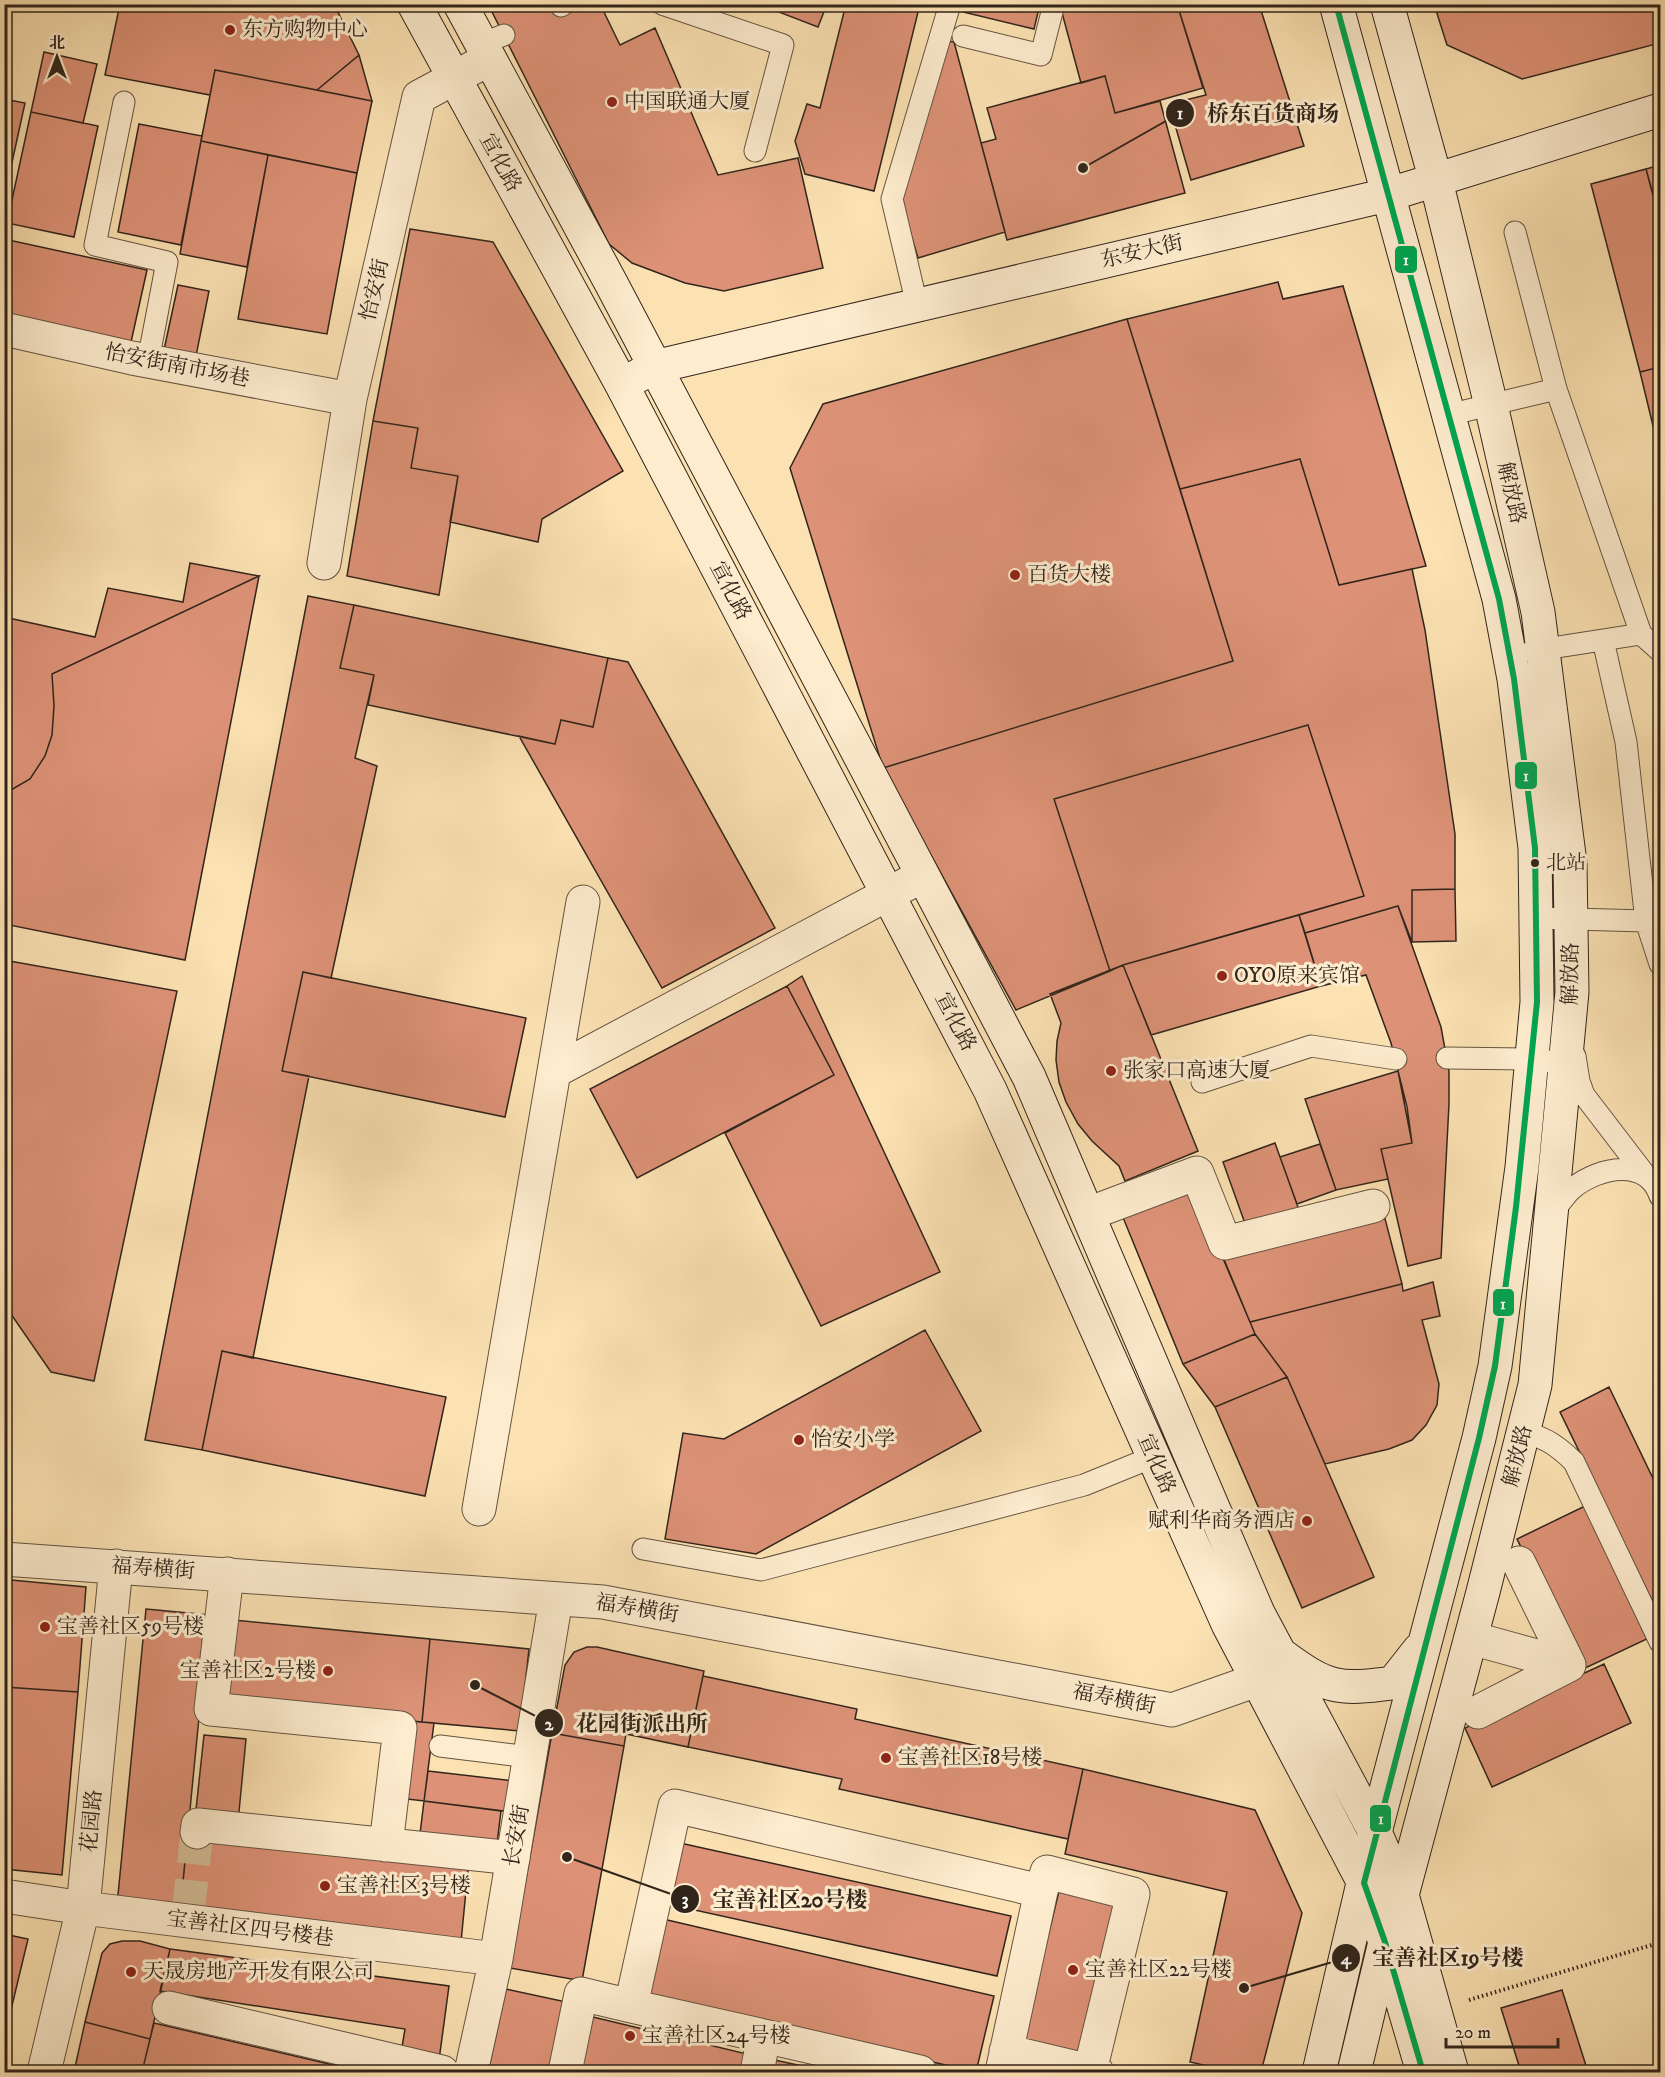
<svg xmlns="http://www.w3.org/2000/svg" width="1665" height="2077" font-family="'IM FELL DW Pica','Noto Serif SC',serif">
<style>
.building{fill:#dd9277;stroke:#31251b;stroke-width:1.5}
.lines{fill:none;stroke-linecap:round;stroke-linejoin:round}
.minor-tunnel{stroke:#d3bc95;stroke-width:33;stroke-dasharray:33 16;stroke-linecap:butt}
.service-casing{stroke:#645441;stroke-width:23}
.minor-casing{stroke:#645441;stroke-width:35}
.tertiary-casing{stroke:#645441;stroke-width:35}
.secondary-casing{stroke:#31251b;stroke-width:35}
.path{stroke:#31251b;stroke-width:4;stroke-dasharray:1.5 3;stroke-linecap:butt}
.service{stroke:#fdecce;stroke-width:21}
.minor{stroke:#fdecce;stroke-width:33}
.tertiary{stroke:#fdecce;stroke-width:33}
.secondary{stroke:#fdecce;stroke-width:33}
.bus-1-casing{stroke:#fdecce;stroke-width:10}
.bus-1{stroke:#00a651;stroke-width:6}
.poi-dot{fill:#8f2418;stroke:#fdecce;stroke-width:2}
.bus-dot{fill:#31251b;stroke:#fdecce;stroke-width:2}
.labels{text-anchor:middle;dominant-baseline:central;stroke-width:6;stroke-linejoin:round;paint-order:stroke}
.bus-label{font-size:20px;fill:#31251b;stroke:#fdecce;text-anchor:start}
.poi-label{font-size:21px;fill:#31251b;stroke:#fdecce;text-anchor:start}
.street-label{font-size:21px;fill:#31251b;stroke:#fdecce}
.leader{fill:none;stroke:#31251b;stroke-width:2}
.callout-dot{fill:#31251b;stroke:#fdecce;stroke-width:2}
.mark-label{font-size:18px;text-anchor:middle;font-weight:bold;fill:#fff}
.callout-label{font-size:22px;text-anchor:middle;font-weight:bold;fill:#31251b;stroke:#fdecce;stroke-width:6;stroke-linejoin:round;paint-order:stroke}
.line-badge{stroke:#fdecce;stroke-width:2}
.badge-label{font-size:16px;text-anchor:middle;font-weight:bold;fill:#fff}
</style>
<rect width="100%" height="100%" fill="#fce2b3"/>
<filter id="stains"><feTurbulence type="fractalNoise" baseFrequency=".00333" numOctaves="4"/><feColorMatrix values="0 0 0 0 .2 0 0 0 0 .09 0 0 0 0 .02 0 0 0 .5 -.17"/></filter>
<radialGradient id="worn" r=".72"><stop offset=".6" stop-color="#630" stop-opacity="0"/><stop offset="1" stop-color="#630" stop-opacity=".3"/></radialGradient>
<path class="building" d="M4,4H11L7,6L5,53Z
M120,4H334L359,55L317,90L215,70L210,95L105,75Z
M488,4H560L565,13L585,4H600L620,45L655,28L718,175L798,158L823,268L724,291L685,283L632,263L609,244Z
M758,4H827L818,27Z
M846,4H920L874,191L805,174L795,141L807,104L820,108Z
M961,4H1040L1034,29L959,11Z
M1081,4H1177L1203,88L1115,113L1105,76L1081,83L1061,9Z
M1177,4H1259L1304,146L1191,180L1169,104L1206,95Z
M1434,4H1656L1660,19V43L1522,79L1447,45Z
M948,41L954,42L1005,232L918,258L901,201Z
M44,52L97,64L83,123L31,112Z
M359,55L372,101L317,90Z
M215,70L372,101L357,173L201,141Z
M1105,76L1115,113L1160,101L1185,193L1007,240L981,143L996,139L987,108Z
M4,99L25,103L4,199Z
M31,112L98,126L74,237L7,223Z
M139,124L202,136L181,245L118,232Z
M201,141L268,155L247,267L180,254Z
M268,155L357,173L327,334L238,319Z
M1660,165V219L1646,169Z
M1646,169L1660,222V367L1640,372L1591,184Z
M410,229L493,242L623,471L542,519L538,542L450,522L458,476L411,468L418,428L373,421Z
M4,239L147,270L131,342L4,316Z
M1278,282L1283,299L1343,286L1426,566L1339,585L1300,459L1180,489L1127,319Z
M178,285L209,291L196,356L164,350Z
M1127,319L1233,661L883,768L790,468L823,404Z
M1660,367V433L1655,434L1640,372Z
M373,421L418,428L411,468L458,476L439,595L347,576Z
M1660,433V455L1655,434Z
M1300,459L1339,585L1412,569L1425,630L1455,834V889L1412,890V942L1398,906L1305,933L1299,915L1364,896L1308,725L1054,799L1110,971L1016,1010L883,768L1233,661L1180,489Z
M190,563L259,576L52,674L54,706L52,735L45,756L30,779L4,794V617L95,637L108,588L183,602Z
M259,576L185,960L4,924V794L30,779L45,756L52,735L54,706L52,674Z
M308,596L354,605L340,668L374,675L355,758L377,766L331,978L303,972L282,1071L309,1076L253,1358L222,1351L202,1450L145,1440Z
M354,605L608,658L593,727L561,720L555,744L368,705L374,675L340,668Z
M608,658L628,662L775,928L662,988L519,736L555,744L561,720L593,727Z
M1308,725L1364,896L1123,965L1110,971L1054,799Z
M1455,889L1456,941L1412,942V890Z
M1398,906L1441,1027L1449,1071V1104L1441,1258L1408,1266L1381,1149L1412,1143L1407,1107L1391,1043L1366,975L1321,986L1305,933Z
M1299,915L1321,986L1151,1035L1123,965Z
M4,960L177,991L94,1381L51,1372L4,1304Z
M1123,965L1198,1151L1125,1181L1119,1166L1092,1141L1078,1124L1066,1102L1059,1082L1056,1060L1057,1041L1061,1023L1050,994Z
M303,972L526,1018L505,1117L282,1071Z
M802,976L940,1272L821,1326L725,1133L834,1075L787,986Z
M787,986L834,1075L637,1178L590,1089Z
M1398,1071L1412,1143L1381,1149L1388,1179L1336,1190L1305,1099Z
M1275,1143L1299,1210L1247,1229L1223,1162Z
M1320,1144L1336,1190L1297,1204L1280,1157Z
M1193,1185L1255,1334L1183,1364L1122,1215Z
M1383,1211L1402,1284L1250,1322L1222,1256Z
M1433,1282L1440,1316L1422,1320L1439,1384L1437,1405L1426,1425L1412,1440L1389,1449L1325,1464L1287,1377L1255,1334L1250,1322L1402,1284L1403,1291Z
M925,1330L981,1431L756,1554L665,1539L683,1433L724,1439Z
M1255,1334L1287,1377L1215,1407L1183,1364Z
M222,1351L446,1397L425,1496L202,1450Z
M1287,1377L1374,1577L1302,1608L1215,1407Z
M1609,1387L1660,1493V1617L1560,1412Z
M1585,1506L1649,1638L1581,1670L1517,1539Z
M11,1580L86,1587L78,1692L4,1687Z
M146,1609L209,1615L180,1912L117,1905Z
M234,1620L430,1639L422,1722L226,1703Z
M430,1639L529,1649L520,1731L422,1722Z
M587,1647H597L704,1671L688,1747L626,1734L624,1746L552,1733L565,1665L574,1652Z
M1604,1664L1631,1723L1492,1787L1465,1728Z
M703,1676L857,1709L855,1719L1083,1769L1068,1839L839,1789L842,1779L688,1747Z
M4,1687L78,1692L62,1875L4,1869Z
M409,1721L434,1723L424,1801L399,1798Z
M552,1733L624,1746L582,1981L510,1968Z
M204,1735L246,1739L238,1822L195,1819Z
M1083,1769L1255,1810L1302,1913L1261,2072H1234L1190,2062L1227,1892L1065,1854Z
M428,1771L515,1781L512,1812L424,1801Z
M424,1801L501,1811L496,1852L419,1842Z
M188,1832L469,1860L461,1942L180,1912Z
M680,1843L1011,1916L997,1976L667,1904Z
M1060,1887L1122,1902L1085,2054L1023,2039Z
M663,1919L994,1996L976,2072L645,1996Z
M4,1934L28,1939L4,2039Z
M122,1941H140L170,1949L150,2039L85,2022L102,1953L110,1944Z
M170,1949L449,1986L439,2060L401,2053L405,2029L160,1991Z
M506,1989L571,2003L556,2072H488Z
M1562,1990L1588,2072H1521L1501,2008Z
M593,2017L751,2055L746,2072H579Z
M85,2022L150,2039L142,2072H74Z
M154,2023L363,2072H142Z
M770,2059L830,2072H767Z"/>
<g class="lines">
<path class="minor-tunnel" d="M188,1913L197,1832"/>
<defs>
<path id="service" d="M662,4L783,45L755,151
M561,6L564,4
M963,36L1041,55L1054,4
M481,44L504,35
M124,102L95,245L167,262L148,361
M1515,232L1556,389
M917,305L892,199L950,4
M1448,415L1556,389L1641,634L1660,651
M1603,640L1626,742L1646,921L1660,964
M1532,651L1641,634
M1536,918L1646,921
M1575,1056L1579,1081L1584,1095L1643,1172
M1447,1058L1532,1059L1566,1064
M1202,1082L1311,1046L1396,1059
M1551,1211C1560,1206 1565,1194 1573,1188C1599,1167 1647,1157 1660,1196
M1524,1432C1546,1438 1558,1446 1574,1462L1660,1642
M643,1549L761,1570L1084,1485L1153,1457
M440,1746L530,1757"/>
<path id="minor" d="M4,329L132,358L350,399
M324,563L350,399L419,97L489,59
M555,1071L922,876
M1088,1214L1197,1173L1225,1243L1373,1206
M479,1509L583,902
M227,1574L211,1709L400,1728L386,1845
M1471,1638L1569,1665
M1478,1712L1569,1665L1519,1563
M197,1832L198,1825L513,1858
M169,2008L442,2072
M764,2036L920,2072
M1006,2051L1090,2071
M565,2072L581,1994L631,2006
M757,2072L764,2036L631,2006L675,1806L1041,1891L1047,1872L1133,1894L1090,2071L1097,2072
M1002,2072L1041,1891"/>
<path id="tertiary" d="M4,1559L603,1602L1172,1710L1257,1680
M4,1896L83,1908L496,1959
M44,2072L83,1908L116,1566
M471,2072L496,1959L556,1599"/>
<path id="secondary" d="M414,4L622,385L990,1090L1228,1624L1364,1883L1385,1942L1423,2072
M460,4L611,283L1029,1077L1258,1613L1375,1832L1402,1895L1452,2072
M634,378L654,367L1387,195L1660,110
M1283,1656C1328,1689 1338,1690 1393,1683L1419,1650
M1319,2072L1375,1832L1479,1438L1495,1366L1522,1167L1537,1002L1535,848L1514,679L1499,599L1336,4
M1354,2072L1385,1942L1402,1895L1483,1592L1535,1385L1572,992L1570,863L1538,612L1491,405L1436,181L1387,4"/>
</defs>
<use href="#service" class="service-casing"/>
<use href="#minor" class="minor-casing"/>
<use href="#tertiary" class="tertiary-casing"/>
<use href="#secondary" class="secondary-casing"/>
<path class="path" d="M1469,2000L1655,1944"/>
<use href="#service" class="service"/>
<use href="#minor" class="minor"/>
<use href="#tertiary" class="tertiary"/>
<use href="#secondary" class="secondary"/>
<defs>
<path id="bus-1" d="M1336,4L1499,599L1514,679L1535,848L1537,1002L1516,1207L1495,1366L1479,1438L1364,1883L1385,1942L1423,2072"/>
</defs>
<use href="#bus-1" class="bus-1-casing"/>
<use href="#bus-1" class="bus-1"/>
</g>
<g class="poi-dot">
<circle cx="230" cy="30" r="6"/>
<circle cx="612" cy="102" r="6"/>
<circle cx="1015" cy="575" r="6"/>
<circle cx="1222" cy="976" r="6"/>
<circle cx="1111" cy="1071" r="6"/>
<circle cx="799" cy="1440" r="6"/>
<circle cx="1307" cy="1521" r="6"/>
<circle cx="45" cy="1627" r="6"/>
<circle cx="328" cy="1671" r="6"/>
<circle cx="886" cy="1758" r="6"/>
<circle cx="325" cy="1886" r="6"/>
<circle cx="1073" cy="1970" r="6"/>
<circle cx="131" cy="1972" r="6"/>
<circle cx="630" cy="2036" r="6"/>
</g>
<circle class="bus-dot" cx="1535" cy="863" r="5"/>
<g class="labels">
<g class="bus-label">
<text x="1546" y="863">北站</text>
</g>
<g class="poi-label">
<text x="242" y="30">东方购物中心</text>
<text x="624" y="102">中国联通大厦</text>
<text x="1027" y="575">百货大楼</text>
<text x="1234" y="976">OYO原来宾馆</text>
<text x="1123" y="1071">张家口高速大厦</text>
<text x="811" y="1440">怡安小学</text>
<text x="1295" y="1521" text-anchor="end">赋利华商务酒店</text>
<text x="57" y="1627">宝善社区59号楼</text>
<text x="316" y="1671" text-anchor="end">宝善社区2号楼</text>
<text x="898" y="1758">宝善社区18号楼</text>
<text x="337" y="1886">宝善社区3号楼</text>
<text x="1085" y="1970">宝善社区22号楼</text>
<text x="143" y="1972">天晟房地产开发有限公司</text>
<text x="642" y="2036">宝善社区24号楼</text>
</g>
<g class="street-label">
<text transform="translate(500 163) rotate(61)">宣化路</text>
<text transform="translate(1142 252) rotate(-13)">东安大街</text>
<text transform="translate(375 290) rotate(-77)">怡安街</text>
<text transform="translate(177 366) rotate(11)">怡安街南市场巷</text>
<text transform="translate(1511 493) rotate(77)">解放路</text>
<text transform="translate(730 591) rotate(62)">宣化路</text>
<text transform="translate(1571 974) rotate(-89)">解放路</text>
<text transform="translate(955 1022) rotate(62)">宣化路</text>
<text transform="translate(1518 1456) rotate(-76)">解放路</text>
<text transform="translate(1156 1464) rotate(66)">宣化路</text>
<text transform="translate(153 1569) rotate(4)">福寿横街</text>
<text transform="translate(637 1609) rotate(9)">福寿横街</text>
<text transform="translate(1114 1699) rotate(11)">福寿横街</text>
<text transform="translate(92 1821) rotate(-85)">花园路</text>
<text transform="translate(517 1836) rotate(-80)">长安街</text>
<text transform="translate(250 1929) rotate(7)">宝善社区四号楼巷</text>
</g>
</g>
<path class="leader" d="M1083 168L1180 113M475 1685L549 1723M567 1857L685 1899M1244 1988L1346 1958"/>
<g class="callout-dot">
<circle cx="1083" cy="168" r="6"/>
<circle cx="475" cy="1685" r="6"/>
<circle cx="567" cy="1857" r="6"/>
<circle cx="1244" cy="1988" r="6"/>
<circle cx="1180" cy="113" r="15"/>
<circle cx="549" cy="1723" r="15"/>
<circle cx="685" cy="1899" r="15"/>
<circle cx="1346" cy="1958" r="15"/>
</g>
<g class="mark-label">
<text x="1180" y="119">1</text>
<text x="549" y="1730">2</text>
<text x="685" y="1905">3</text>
<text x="1346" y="1964">4</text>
</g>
<g class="callout-label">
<text x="1273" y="121">桥东百货商场</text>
<text x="642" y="1731">花园街派出所</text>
<text x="790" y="1907">宝善社区20号楼</text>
<text x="1448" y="1965">宝善社区19号楼</text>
</g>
<g class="line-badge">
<rect x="1394" y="245" width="24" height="29" rx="6" fill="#00a651"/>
<rect x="1514" y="761" width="24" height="29" rx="6" fill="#00a651"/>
<rect x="1492" y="1288" width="23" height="29" rx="6" fill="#00a651"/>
<rect x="1369" y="1804" width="23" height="29" rx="6" fill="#00a651"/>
</g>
<g class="badge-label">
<text x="1406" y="265">1</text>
<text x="1526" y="781">1</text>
<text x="1503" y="1309">1</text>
<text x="1381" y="1824">1</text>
</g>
<rect width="1665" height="2077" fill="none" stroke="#fce2b3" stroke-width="24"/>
<rect x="6" y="6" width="1653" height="2065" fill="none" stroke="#31251b" stroke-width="3"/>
<rect x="12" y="12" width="1641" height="2053" fill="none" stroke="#31251b" stroke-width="1.5"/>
<g transform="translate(57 57)" stroke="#fdecce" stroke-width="4.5" paint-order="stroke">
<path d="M0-4.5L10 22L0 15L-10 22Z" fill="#31251b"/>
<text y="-9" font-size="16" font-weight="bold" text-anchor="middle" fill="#31251b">北</text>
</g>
<path d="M1446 2038v9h112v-9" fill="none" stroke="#31251b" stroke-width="3"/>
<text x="1455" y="2038" font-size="18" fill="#31251b" stroke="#fdecce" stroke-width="4.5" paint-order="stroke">20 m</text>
<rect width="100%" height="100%" filter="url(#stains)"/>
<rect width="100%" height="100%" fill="url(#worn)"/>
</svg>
